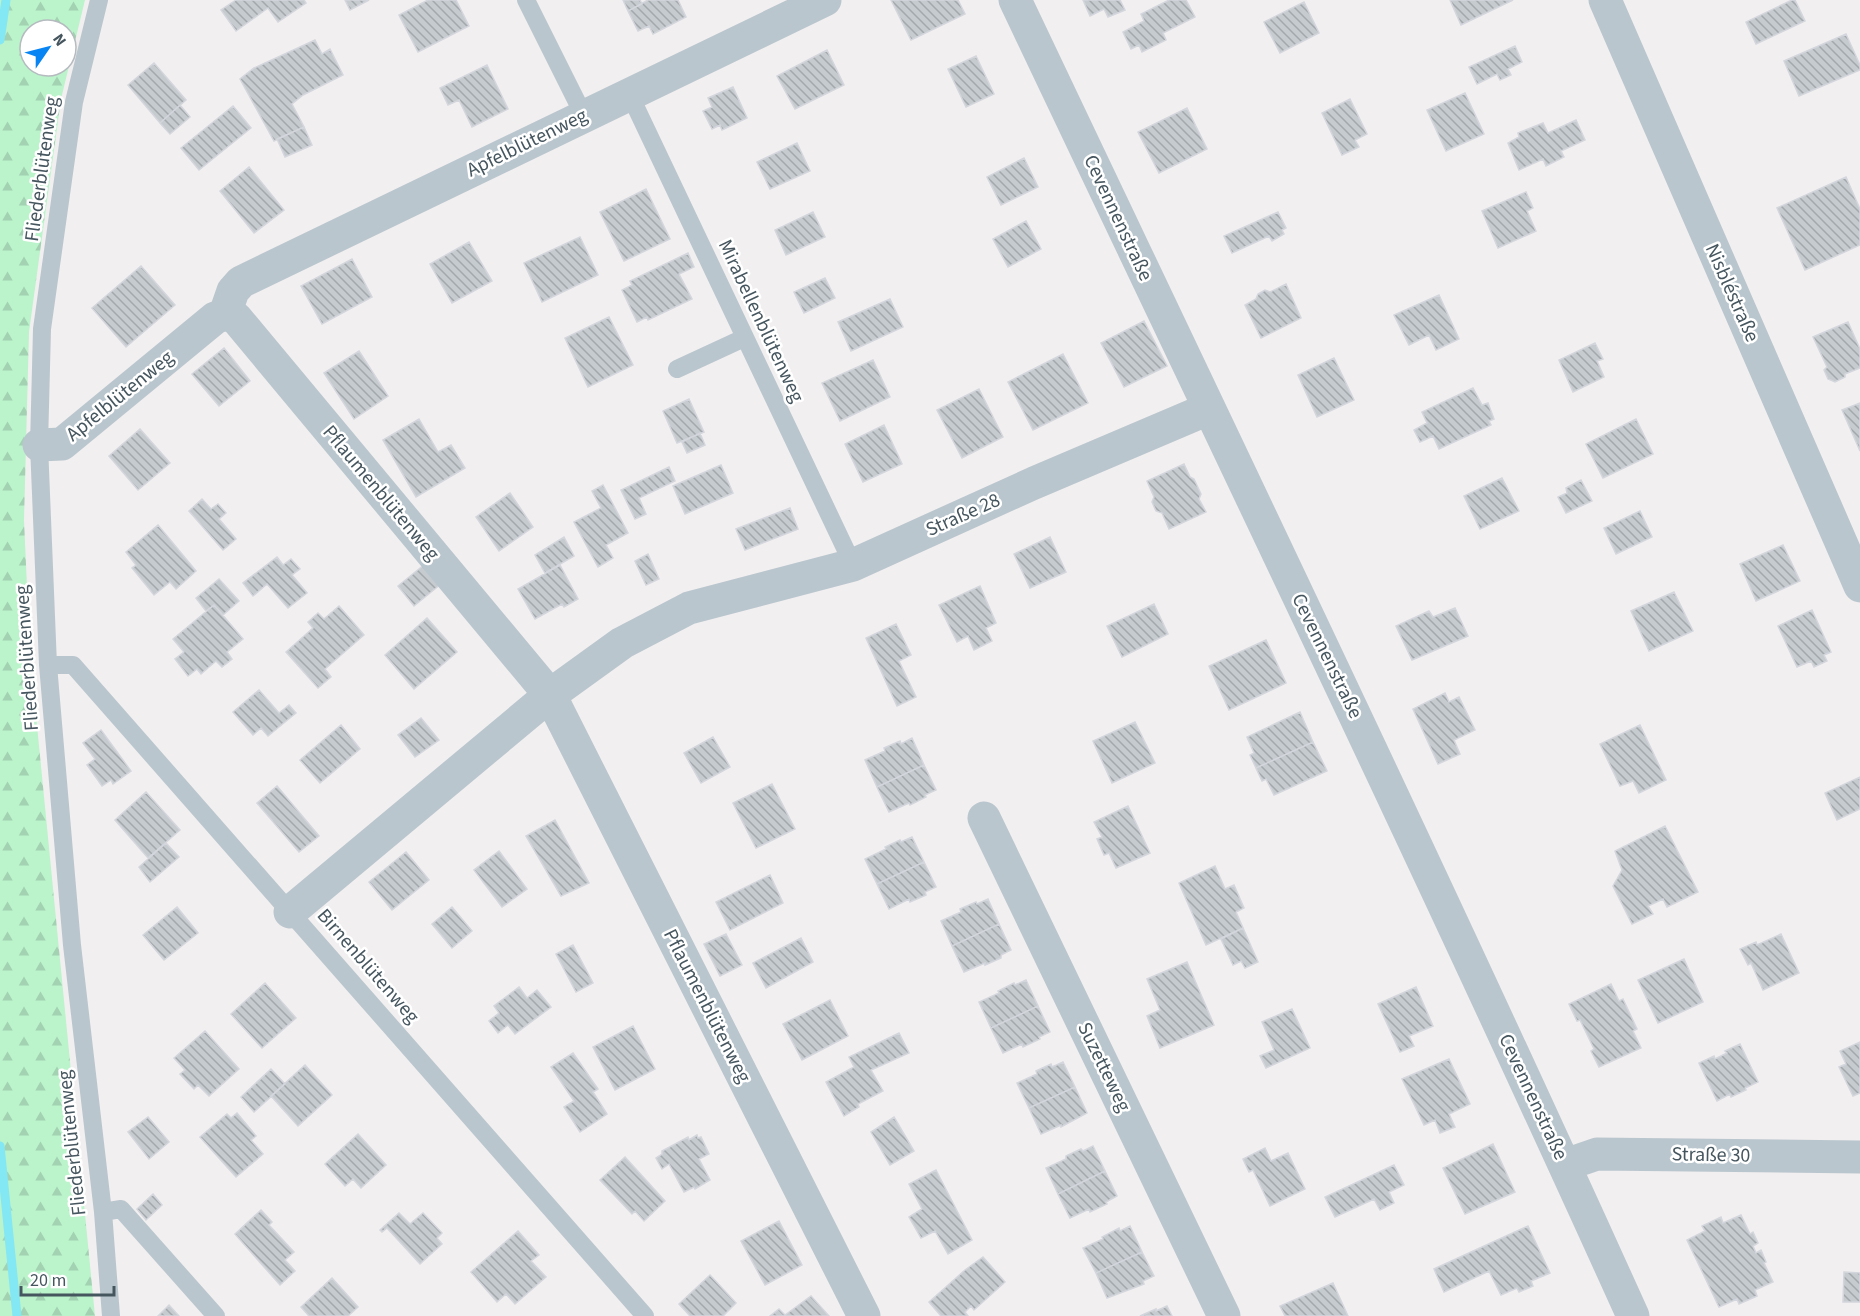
<svg xmlns="http://www.w3.org/2000/svg" width="1860" height="1316" font-family="'Source Sans 3',sans-serif">
<style>
.forest{fill:url(#forest-firs);fill-rule:evenodd}
.lines{fill:none;stroke-linecap:round;stroke-linejoin:round}
.stream{stroke:#84e7f4;stroke-width:9}
.building{fill:url(#building-back-hatch);stroke:#d3d6dc;stroke-width:1.5}
.service{stroke:#bac6ce;stroke-width:18}
.minor{stroke:#bac6ce;stroke-width:33}
.labels{text-anchor:middle;dominant-baseline:central;stroke-width:5;stroke-linejoin:round;paint-order:stroke}
.street-label{font-size:20px;fill:#46565f;stroke:#fff}
</style>
<defs>
<pattern id="forest-firs" width="22" height="20" patternUnits="userSpaceOnUse" patternTransform="scale(1.5)"><rect width="22" height="20" fill="#bbf3cb"/><path d="M5 1l3.5 6h-7zM16 11l3.5 6h-7z" fill="#a2d2b1"/></pattern>
<pattern id="building-back-hatch" width="6" height="6" patternUnits="userSpaceOnUse" patternTransform="scale(1.5)"><rect width="6" height="6" fill="#c6cbd0"/><path d="M-1 5l2 2M0 0l6 6M5-1l2 2" fill="none" stroke="#a3a8ac"/></pattern>
</defs>
<rect width="100%" height="100%" fill="#f2eff0"/>
<path class="forest" d="M0,0H85L61,99L29,332L24,520L30,654L95,1316H0ZM30,30H66V66H30Z"/>
<g class="lines">
<path class="stream" d="M0,40L6,0
M0,1146L17,1316"/>
</g>
<path class="building" d="M236,0H304L306,3L278,22L268,8L236,31L221,10Z
M345,0H369L350,10Z
M428,0H456L469,26L418,52L399,15Z
M623,0H640L642,4L628,11Z
M648,0H678L686,17L653,34L649,26L638,31L628,11Z
M891,0H958L965,14L911,40Z
M1083,0H1120L1125,10L1108,17L1104,9L1090,16Z
M1169,0H1186L1195,17L1163,33L1166,40L1142,52L1139,45L1131,49L1123,32L1144,21L1141,14Z
M1450,0H1513L1461,25Z
M1792,0H1795L1805,21L1756,44L1746,22Z
M1304,2L1319,33L1280,53L1264,22Z
M1846,34L1860,65V70L1799,96L1784,61Z
M315,40L322,54L330,49L343,75L303,95L292,104L304,127L274,141L240,79L254,68Z
M1515,46L1522,62L1508,69L1511,75L1500,80L1497,74L1477,84L1469,67Z
M827,50L844,85L795,109L777,76Z
M976,56L994,94L966,107L948,69Z
M154,63L186,100L160,123L128,85Z
M487,65L508,109L472,127L459,100L448,105L440,88Z
M733,87L747,118L722,130L720,125L712,129L703,111L712,107L708,98Z
M1465,93L1484,134L1446,151L1427,110Z
M1350,99L1367,134L1355,140L1359,147L1342,155L1322,113Z
M180,105L190,117L170,134L160,123Z
M233,106L251,128L199,170L181,148Z
M1187,108L1207,149L1159,173L1138,132Z
M1576,120L1585,140L1561,151L1564,157L1546,166L1543,159L1519,170L1508,143L1519,137L1518,133L1543,123L1548,133Z
M304,127L312,145L285,157L277,139Z
M797,143L810,171L770,189L757,162Z
M1024,158L1038,187L1001,205L987,177Z
M249,167L284,210L254,233L220,191Z
M1846,177L1860,209V245L1805,270L1777,208Z
M646,189L670,239L624,261L600,212Z
M1526,192L1533,208L1527,211L1536,231L1498,248L1482,211Z
M813,212L825,237L786,255L775,230Z
M1278,212L1286,228L1282,230L1284,234L1272,241L1269,236L1232,253L1224,236Z
M1026,221L1041,249L1008,267L993,239Z
M580,237L598,275L542,302L524,263Z
M469,242L492,281L452,303L430,264Z
M688,253L694,267L679,274L692,299L648,320L647,317L637,322L622,290L632,285L630,281Z
M352,259L372,297L322,324L301,286Z
M141,266L175,305L126,347L92,308Z
M825,278L835,298L804,313L794,292Z
M1286,284L1301,318L1261,338L1245,305L1256,299L1258,294L1265,290L1270,292Z
M1439,295L1459,339L1436,350L1429,335L1409,345L1394,315Z
M890,299L903,327L851,351L838,322Z
M609,317L633,365L588,387L565,338Z
M1144,321L1167,366L1124,387L1101,343Z
M1848,322L1860,349V368L1845,374V377L1835,382L1828,379L1824,370L1827,367L1813,337Z
M1595,343L1603,359L1597,361L1604,377L1573,392L1559,360Z
M224,348L250,381L219,406L192,374Z
M359,351L388,396L354,419L324,373Z
M1063,354L1088,403L1033,430L1008,382Z
M1334,358L1354,400L1317,417L1298,375Z
M873,360L890,397L840,421L822,383Z
M1473,388L1482,405L1488,403L1494,419L1489,421L1491,425L1439,449L1433,436L1420,442L1414,430L1427,423L1422,412Z
M979,389L1003,437L962,458L937,410Z
M689,399L704,432L677,443L663,411Z
M1860,403V451L1842,410Z
M419,419L438,452L451,445L465,468L416,497L383,440Z
M1636,419L1653,454L1603,478L1586,444Z
M884,425L902,464L863,482L845,444Z
M140,429L170,463L138,490L109,456Z
M700,433L705,445L687,453L682,442Z
M1184,464L1190,477L1194,479L1201,494L1199,499L1206,512L1169,529L1162,513L1156,511L1152,502L1154,497L1147,481Z
M721,465L733,493L685,514L673,486Z
M669,467L675,481L639,498L646,514L635,519L621,490Z
M1502,478L1519,511L1480,529L1464,496Z
M1581,480L1592,501L1566,513L1558,497L1567,493L1566,488Z
M603,485L628,533L606,545L613,558L598,567L574,522L601,508L592,491Z
M510,493L533,527L499,551L476,517Z
M202,499L211,509L218,504L226,513L219,519L236,539L223,550L189,511Z
M790,508L798,529L745,550L736,529Z
M1640,511L1652,537L1616,554L1604,528Z
M158,525L196,571L176,589L170,582L154,595L132,568L136,565L126,552Z
M564,537L574,556L545,573L535,555Z
M1050,537L1066,572L1030,588L1014,554Z
M1783,545L1800,581L1756,601L1740,564Z
M648,554L659,579L646,585L635,561Z
M277,557L283,565L291,559L300,569L292,575L307,593L288,608L267,584L253,596L243,583Z
M425,564L441,584L414,606L398,586Z
M560,565L578,599L564,607L562,604L535,619L518,589Z
M219,579L239,601L223,615L214,605L206,611L196,598Z
M980,586L996,623L986,628L992,641L974,650L968,636L957,642L939,605Z
M1674,592L1693,631L1649,651L1631,611Z
M1154,604L1168,634L1122,657L1107,626Z
M214,605L243,639L227,652L232,659L222,667L216,661L201,674L197,669L188,676L175,659L184,652L173,639Z
M339,606L364,635L325,669L331,677L318,688L286,652L313,628L308,622L318,613L324,619Z
M1455,608L1468,636L1412,660L1396,626L1429,611L1433,617Z
M1812,610L1831,652L1824,655L1827,661L1814,667L1811,661L1797,667L1778,626Z
M427,618L457,652L414,689L385,655Z
M896,624L911,655L899,661L916,697L897,706L866,638Z
M1266,640L1286,683L1229,710L1209,666Z
M259,690L279,713L289,705L296,713L268,736L261,728L253,735L233,712Z
M1445,693L1449,702L1459,697L1475,730L1454,740L1460,754L1438,764L1413,709Z
M1300,712L1313,742L1256,768L1250,755L1254,753L1247,737Z
M421,718L439,740L415,757L398,735Z
M1135,722L1155,763L1112,783L1093,741Z
M341,725L360,749L320,783L300,760Z
M1640,725L1666,780L1639,793L1633,781L1620,786L1600,744Z
M101,730L131,771L113,784L111,780L102,786L87,765L95,759L83,743Z
M713,737L730,767L701,783L684,753Z
M912,738L924,765L877,787L865,760L885,751L884,748L900,741L901,744Z
M1313,742L1327,771L1274,795L1266,779L1262,781L1256,768Z
M924,765L936,790L925,795L926,797L910,805L909,803L889,812L877,787Z
M1860,777V809L1837,820L1825,793Z
M772,784L795,829L756,848L733,803Z
M277,786L319,836L299,852L257,803Z
M146,792L180,830L148,858L115,820Z
M1128,806L1150,853L1116,868L1109,853L1104,855L1097,839L1102,837L1094,822Z
M555,820L589,883L561,896L526,836Z
M1665,826L1698,892L1667,907L1663,899L1648,906L1653,914L1632,924L1613,886L1622,870L1615,851Z
M912,837L924,862L877,884L865,859L886,849L885,847L900,840L901,842Z
M166,843L179,857L150,882L139,867Z
M499,851L527,889L502,907L474,870Z
M406,852L429,880L392,910L369,882Z
M924,862L936,887L925,892L926,895L910,902L909,899L889,909L877,884Z
M1215,866L1225,889L1234,885L1244,908L1236,912L1243,928L1206,945L1179,883Z
M770,875L783,903L730,930L716,902Z
M988,899L999,924L952,946L941,921L961,912L960,909L976,902L977,904Z
M177,907L198,933L164,960L143,935Z
M452,907L472,931L452,948L432,924Z
M999,924L1011,950L1001,955V958L985,965V963L964,972L952,946Z
M1243,928L1258,962L1245,968L1241,961L1233,965L1221,939Z
M726,934L742,965L720,976L704,944Z
M1781,934L1799,973L1763,990L1751,963L1748,965L1740,949L1756,942L1757,945Z
M801,938L813,962L766,988L753,963Z
M573,945L593,983L576,992L556,954Z
M1684,959L1703,1002L1658,1023L1638,980Z
M1187,962L1214,1025L1160,1048L1147,1016L1160,1010L1147,979Z
M1026,980L1038,1006L991,1028L979,1002L999,993L998,991L1014,983L1015,985Z
M265,983L296,1018L262,1048L231,1014Z
M1611,984L1619,1001L1623,999L1637,1029L1633,1031L1641,1048L1599,1067L1591,1051L1594,1049L1580,1020L1577,1021L1569,1004Z
M519,987L527,998L537,990L551,1007L515,1034L508,1025L498,1033L489,1021L499,1013L494,1006Z
M1416,987L1433,1026L1409,1036L1414,1046L1400,1052L1378,1004Z
M830,1000L848,1036L802,1060L783,1024Z
M1038,1006L1050,1032L1039,1037L1040,1039L1023,1047L1022,1044L1003,1053L991,1028Z
M1292,1009L1310,1048L1266,1068L1260,1056L1274,1050L1262,1022Z
M633,1026L655,1069L615,1090L593,1047Z
M205,1031L239,1069L209,1096L198,1085L194,1089L180,1074L185,1070L174,1058Z
M899,1033L909,1053L871,1070L883,1091L858,1104L859,1107L844,1116L826,1082L854,1067L849,1057Z
M1860,1042V1093L1853,1096L1839,1067L1846,1064L1840,1051Z
M1740,1044L1758,1082L1745,1088L1746,1090L1731,1097L1730,1094L1717,1101L1699,1063L1714,1056L1715,1059L1727,1053L1725,1051Z
M573,1053L598,1089L593,1092L607,1114L580,1132L564,1107L574,1101L551,1067Z
M1449,1059L1470,1104L1449,1114L1455,1127L1440,1133L1435,1120L1424,1125L1402,1079Z
M1063,1062L1075,1087L1029,1108L1017,1083L1037,1074L1036,1071L1051,1064L1052,1067Z
M305,1065L332,1095L298,1126L271,1096Z
M271,1069L285,1084L254,1112L241,1097Z
M1075,1087L1087,1113L1061,1127V1125L1041,1134L1029,1108Z
M237,1113L256,1136L251,1140L263,1154L236,1177L200,1137L227,1114L231,1118Z
M148,1117L169,1142L149,1159L128,1132Z
M894,1117L914,1151L890,1165L871,1132Z
M358,1134L386,1165L361,1188L353,1179L345,1186L325,1164Z
M697,1135L698,1138L701,1137L709,1154L699,1159L710,1180L695,1189L694,1187L684,1192L669,1164L662,1169L656,1158L662,1154V1151L688,1137L689,1140Z
M1493,1144L1515,1192L1465,1214L1443,1168Z
M1093,1146L1105,1171L1058,1194L1046,1168L1066,1159V1156L1081,1149L1083,1151Z
M1265,1148L1271,1161L1288,1153L1305,1189L1270,1206L1253,1170L1249,1172L1243,1159Z
M625,1157L665,1201L644,1221L635,1211L632,1214L600,1180Z
M1394,1165L1404,1185L1389,1192L1394,1203L1380,1210L1374,1199L1335,1217L1325,1197Z
M936,1170L972,1240L948,1254L935,1231L921,1238L909,1217L922,1209L909,1184Z
M1105,1171L1117,1196L1106,1202L1107,1204L1090,1212L1089,1209L1070,1218L1058,1194Z
M153,1194L162,1205L146,1220L137,1209Z
M261,1210L272,1222L269,1225L294,1252L285,1260L295,1271L280,1285L235,1234Z
M399,1213L410,1224L423,1213L442,1233L437,1238L442,1244L420,1264L387,1228L382,1232L380,1230Z
M1741,1215L1750,1234L1753,1232L1758,1243L1753,1246L1756,1253L1761,1250L1766,1262L1764,1263L1773,1282L1755,1290L1757,1296L1739,1304L1737,1299L1719,1307L1687,1240L1705,1231L1702,1226L1721,1217L1723,1223Z
M779,1221L802,1265L765,1285L741,1241Z
M1130,1226L1142,1252L1096,1273L1083,1248L1103,1239L1102,1237L1119,1228L1120,1231Z
M1528,1226L1550,1273L1531,1281L1533,1286L1519,1292L1517,1288L1501,1295L1489,1271L1444,1292L1434,1269Z
M518,1231L539,1255L531,1261L546,1277L515,1304L506,1294L497,1302L471,1272Z
M1142,1252L1154,1276L1143,1281L1144,1284L1107,1298L1096,1273Z
M983,1257L1005,1282L974,1310L971,1306L965,1312L968,1316H941L929,1302L965,1270Z
M1844,1272L1860,1273V1302H1843Z
M710,1275L736,1303L723,1316H690L679,1304Z
M332,1278L358,1307L348,1316H309L301,1307Z
M1333,1283L1348,1316H1285L1280,1306Z
M811,1296L829,1316H770L779,1309L785,1315Z
M169,1305L179,1316H158Z
M1167,1306L1172,1316H1140L1156,1309V1311Z"/>
<g class="lines">
<path class="service" d="M99,0L74,102L42,329L39,445L48,665L72,945L103,1212L111,1316
M526,0L584,116
M630,95L853,565
M677,369L744,338
M48,665H73L645,1316
M103,1212L121,1209L216,1316"/>
<path class="minor" d="M825,0L241,282L233,291L225,314L236,318L550,695L864,1316
M1015,0C1223,438 1433,874 1633,1316
M1605,0L1860,586
M39,445L62,444L215,318L225,314
M984,818L1224,1316
M290,912L550,695L622,643L689,608L853,565L1034,483L1208,409
M1565,1165L1597,1154L1860,1157"/>
</g>
<g class="labels">
<g class="street-label">
<text transform="translate(527 143) rotate(-26)">Apfelblütenweg</text>
<text transform="translate(42 169) rotate(-82)">Fliederblütenweg</text>
<text transform="translate(1118 218) rotate(65)">Cevennenstraße</text>
<text transform="translate(1732 293) rotate(66)">Nisbléstraße</text>
<text transform="translate(761 321) rotate(65)">Mirabellenblütenweg</text>
<text transform="translate(120 396) rotate(-39)">Apfelblütenweg</text>
<text transform="translate(381 493) rotate(50)">Pflaumenblütenweg</text>
<text transform="translate(963 515) rotate(-24)">Straße 28</text>
<text transform="translate(1327 656) rotate(64)">Cevennenstraße</text>
<text transform="translate(27 658) rotate(-94)">Fliederblütenweg</text>
<text transform="translate(368 966) rotate(49)">Birnenblütenweg</text>
<text transform="translate(707 1006) rotate(63)">Pflaumenblütenweg</text>
<text transform="translate(1104 1067) rotate(64)">Suzetteweg</text>
<text transform="translate(1533 1097) rotate(65)">Cevennenstraße</text>
<text transform="translate(72 1143) rotate(-96)">Fliederblütenweg</text>
<text transform="translate(1711 1155) rotate(1)">Straße 30</text>
</g>
</g>
<g transform="translate(48 48) rotate(55)"><circle r="28" fill="#ffffff" stroke="#b5bbbf" stroke-width="1.5"/>
<path d="M0-4.5L10 22L0 15L-10 22Z" fill="#0985f3"/>
<text y="-9" font-size="16" font-weight="bold" text-anchor="middle" fill="#46565f">N</text>
</g>
<path d="M21 1286v9h93v-9" fill="none" stroke="#46565f" stroke-width="3"/>
<text x="30" y="1286" font-size="18" fill="#46565f" stroke="#ffffff" stroke-width="4.5" paint-order="stroke">20 m</text>
</svg>
